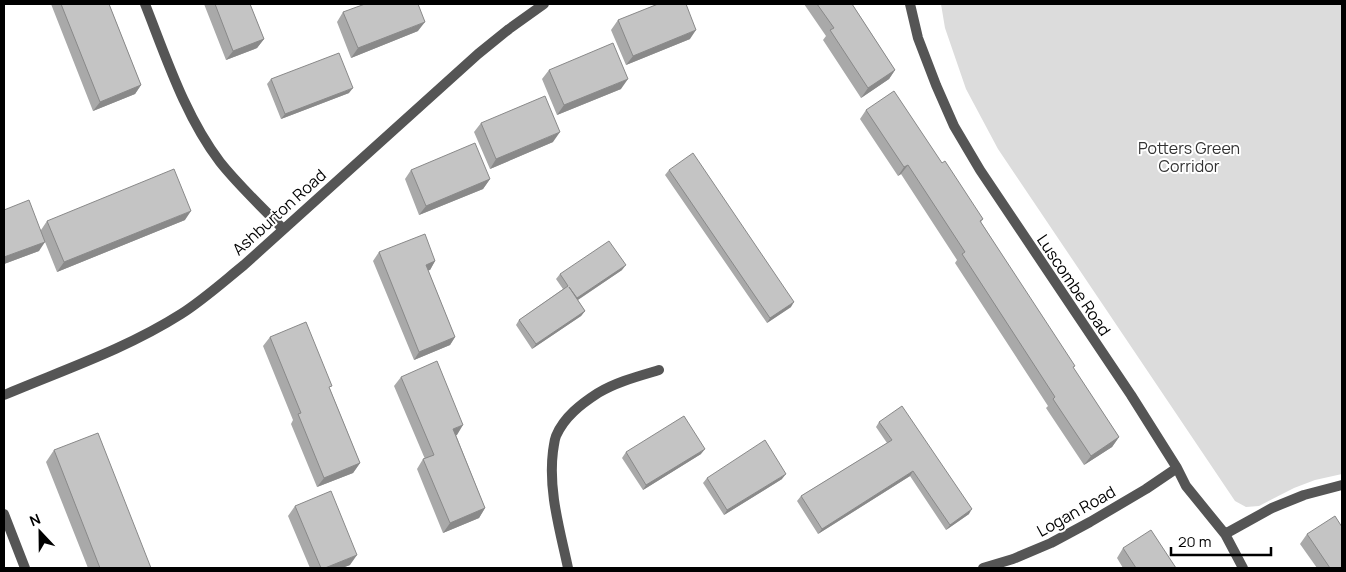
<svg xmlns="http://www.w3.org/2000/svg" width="1346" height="572" font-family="Manrope,sans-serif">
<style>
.green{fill:#dcdcdc}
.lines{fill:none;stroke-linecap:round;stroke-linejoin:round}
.street{stroke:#555;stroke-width:10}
.wall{fill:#a9a9a9}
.shaded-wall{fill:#898989}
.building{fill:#c4c4c4;stroke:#898989}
.labels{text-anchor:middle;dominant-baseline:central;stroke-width:4;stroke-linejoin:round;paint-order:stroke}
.park-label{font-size:16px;fill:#333;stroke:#fff}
.street-label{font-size:16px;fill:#000;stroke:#fff}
</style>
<rect width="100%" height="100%" fill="#fff"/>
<path class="green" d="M941,4H1342V474L1315,480L1294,488L1259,506L1246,507L1235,501L998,149L966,89L945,28Z"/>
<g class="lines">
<path class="street" d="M145,4C166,57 185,116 220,162C239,186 262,207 283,229
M910,4L918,38L936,85L954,126L980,170L1131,395L1177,468L1186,486L1225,534L1243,568
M4,395C63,370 126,349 181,314C203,300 223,282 244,265L478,54L509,29L544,4
M4,514L25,568
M1225,534L1272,508L1304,495L1342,485
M568,568C560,530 548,491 553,451C554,446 554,441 556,436C564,417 581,404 598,393C616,382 639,376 659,370
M983,568L1013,559L1051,543L1090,522L1146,489L1177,468"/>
</g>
<path class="wall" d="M51,4H109L141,85L135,94L93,111Z
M204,4H250L264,39L257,48L226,60Z
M804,4H852L895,70L889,79L861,98L823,40L826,36Z
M343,12L418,31L351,58L337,22Z
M618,20L690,39L626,65L611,30Z
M549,70L621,89L557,115L542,79Z
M271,79L349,93L281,119L267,84Z
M866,110L942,163L983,219L981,222L1073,368L1119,437L1112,447L1084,465L1046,408L1048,406L955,263L957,260L901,174L898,176L860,119Z
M481,123L553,142L490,169L474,132Z
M411,170L490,179L483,189L419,215L405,179Z
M669,170L791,307L767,323L665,175Z
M4,210L41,230L47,221L185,220L57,272L43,237L39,251L4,264Z
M379,252L435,261L430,270H428L455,337L450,345L414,360L373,261Z
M622,270L578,300L585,311L581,316L532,349L516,325L519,320L563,289L556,279L560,274Z
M270,337L330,389L360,463L353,473L317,487L291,424L293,420L263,346Z
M401,377L457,435H456L485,508L479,518L443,533L417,469L423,459H425L394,386Z
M879,422L969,514L946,530L910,476L818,534L797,501L801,496L887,443L876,427Z
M54,450L151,568H88L46,462Z
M626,452L701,454L643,490L622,458Z
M707,478L782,479L724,515L703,483Z
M295,506L350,565L342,568H310L288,516Z
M1307,534L1342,568H1317L1300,544Z
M1123,548L1176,568H1123L1117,558Z"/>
<path class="shaded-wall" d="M425,22L418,31L351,58L358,48Z
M696,30L690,39L626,65L633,56Z
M264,39L257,48L226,60L233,51Z
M895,70L889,79L861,98L868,88Z
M628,79L621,89L557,115L564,105Z
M141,85L135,94L93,111L100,102Z
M353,88L349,93L281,119L285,114Z
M560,132L553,142L490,169L496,159Z
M908,165L901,174L898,176L904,167Z
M490,179L483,189L419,215L426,206Z
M191,211L185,220L57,272L64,262Z
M45,242L39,251L4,264V257Z
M435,261L430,270L420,273L426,265Z
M626,265L622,270L573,303L577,298Z
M794,302L791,307L767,323L770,318Z
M585,311L581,316L532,349L536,344Z
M455,337L450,345L414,360L419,352Z
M463,425L457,435L447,439L453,429Z
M1119,437L1112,447L1084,465L1091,456Z
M705,449L701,454L643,490L646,485Z
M360,463L353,473L317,487L324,478Z
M913,471L910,476L818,534L822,529Z
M786,474L782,479L724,515L727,510Z
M485,508L479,518L443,533L450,523Z
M972,509L969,514L946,530L950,525Z
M357,555L350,565L342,568H325Z"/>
<path class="building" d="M61,4H109L141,85L100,102Z
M215,4H250L264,39L233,51Z
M365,4H418L425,22L358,48L343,12Z
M658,4H686L696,30L633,56L618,20Z
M817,4H852L895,70L868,88L830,30L834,28Z
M613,43L628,79L564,105L549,70Z
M339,53L353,88L285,114L271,79Z
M894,91L942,163L945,161L983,219L980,221L1075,366L1073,367L1119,437L1091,456L1053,399L1055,397L962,254L965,252L908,165L904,167L866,110Z
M545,96L560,132L496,159L481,123Z
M475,143L490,179L426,206L411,170Z
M693,153L794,302L770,318L669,170Z
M174,169L191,211L64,262L47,221Z
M29,200L45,242L4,257V210Z
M425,234L435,261L426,265L455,337L419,352L379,252Z
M609,241L626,265L577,298L569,287L585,311L536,344L519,320L568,286L560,274Z
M306,322L332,386L329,387L360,463L324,478L298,414L301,413L270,337Z
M437,361L463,425L453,429L485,508L450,523L423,459L434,455L401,377Z
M902,406L972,509L950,525L913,471L822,529L801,496L892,440L879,422Z
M684,416L705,449L646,485L626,452Z
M98,433L151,568H100L54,450Z
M765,440L786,474L727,510L707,478Z
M331,491L357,555L325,568H321L295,506Z
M1335,516L1342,527V568H1330L1307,534Z
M1151,530L1176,568H1136L1123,548Z"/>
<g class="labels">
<g class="park-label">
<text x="1189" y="148">Potters Green<tspan x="1189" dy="18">Corridor</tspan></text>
</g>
<g class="street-label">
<text transform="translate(279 212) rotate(-42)">Ashburton Road</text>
<text transform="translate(1074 285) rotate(56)">Luscombe Road</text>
<text transform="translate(1076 511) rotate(-29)">Logan Road</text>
</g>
</g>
<rect width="1346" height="572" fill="none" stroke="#000000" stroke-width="10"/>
<g transform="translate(40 532) rotate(338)" stroke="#ffffff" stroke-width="4" paint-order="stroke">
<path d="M0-4L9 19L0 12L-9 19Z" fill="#000000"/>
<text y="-8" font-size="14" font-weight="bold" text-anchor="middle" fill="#000000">N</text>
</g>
<path d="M1171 547v8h100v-8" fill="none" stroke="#000000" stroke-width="2.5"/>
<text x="1178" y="547" font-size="15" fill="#000000" stroke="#ffffff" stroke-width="4" paint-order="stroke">20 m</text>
</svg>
